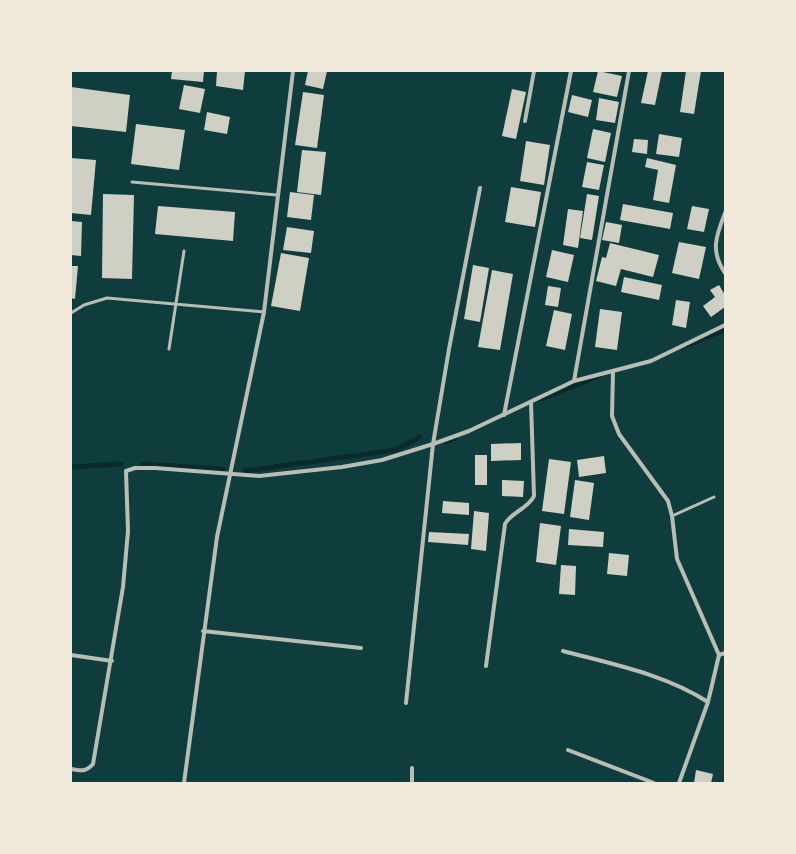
<svg xmlns="http://www.w3.org/2000/svg" width="796" height="854" font-family="Arial,sans-serif">
<style>
.lines{fill:none;stroke-linecap:round;stroke-linejoin:round}
.stream{stroke:#0a2a2b;stroke-width:5}
.building{fill:#cfcfc3}
.service{stroke:#b8beb3;stroke-width:3}
.minor{stroke:#b8beb3;stroke-width:4}
</style>
<rect width="100%" height="100%" fill="#0f3d3e"/>
<g class="lines">
<path class="stream" d="M688,345L724,330
M541,399L599,376
M446,442L455,438
M143,464L223,469
M71,467L121,464
M245,471L395,450L420,437"/>
</g>
<path class="building" d="M172,71H204L203,82L171,79Z
M217,71H245L243,90L216,86Z
M308,71H327L323,89L305,85Z
M598,71L622,76L617,97L593,92Z
M648,71H662L655,105L641,103Z
M686,71H701L694,114L680,112Z
M184,85L205,89L200,113L179,109Z
M71,87L130,95L126,132L71,126Z
M512,89L526,92L516,139L502,136Z
M303,92L324,95L317,148L295,145Z
M572,95L592,100L588,117L568,112Z
M599,98L619,102L615,123L596,120Z
M207,112L230,117L227,134L204,130Z
M136,124L185,130L179,170L131,164Z
M593,129L611,133L605,162L587,158Z
M659,134L682,138L679,157L656,154Z
M634,139L648,140L647,154L632,152Z
M526,141L550,145L544,185L520,181Z
M302,150L326,152L321,195L297,192Z
M71,158L96,160L91,215L71,213Z
M647,158L676,165L669,203L653,200L658,170L645,167Z
M587,162L604,165L599,190L582,187Z
M511,187L541,192L535,227L505,222Z
M290,192L314,195L311,220L287,217Z
M103,194L134,195L132,279L102,278Z
M587,194L599,196L592,240L580,238Z
M623,204L673,213L670,229L620,220Z
M158,206L235,212L233,241L155,234Z
M692,206L709,209L704,232L687,229Z
M568,209L583,211L578,248L563,245Z
M71,221L82,222L81,256L71,255Z
M606,222L622,225L619,243L602,240Z
M287,227L314,231L311,253L283,250Z
M679,242L706,247L699,279L672,273Z
M610,243L659,255L653,277L621,269L616,286L596,281L602,257L606,258Z
M552,250L574,255L568,282L546,277Z
M281,253L309,258L300,311L271,306Z
M473,265L489,268L480,322L464,319Z
M71,266H78L75,299L71,298Z
M492,270L513,274L500,350L478,347Z
M624,277L662,285L659,300L621,292Z
M719,285L725,295V307L711,317L703,306L715,297L710,290Z
M548,286L561,288L558,307L545,305Z
M676,300L690,302L686,328L672,325Z
M600,309L622,312L617,350L595,347Z
M554,310L572,314L565,350L546,346Z
M521,443V460L491,461V444Z
M475,455H487V485H475Z
M604,456L606,473L579,477L577,460Z
M549,459L571,462L564,514L542,511Z
M502,480L524,481L523,497L502,496Z
M575,480L594,483L589,520L570,517Z
M443,501L469,503V515L442,513Z
M474,511L489,513L486,551L471,549Z
M540,523L561,526L556,565L536,562Z
M569,529L604,532L603,547L568,545Z
M429,532L469,534L468,545L428,542Z
M609,553L629,555L627,576L607,574Z
M561,565L576,566L575,595L559,594Z
M696,770L713,774L711,783H694Z"/>
<g class="lines">
<path class="service" d="M132,182L277,195
M71,313L84,305L107,298L264,312
M169,349L184,251
M672,516L714,497"/>
<path class="minor" d="M525,121L534,71
M725,213C716,236 710,251 725,273
M613,372L612,416L619,434L668,501L672,516L677,559L719,655L708,702L679,783
M574,381L629,71
M504,415L571,71
M203,631L361,648
M563,651C612,664 664,674 708,702
M71,655L112,661
M719,655L725,653
M486,666L505,524C511,512 528,509 534,496L531,402
M406,703L433,444L449,349L480,188
M568,750L654,783
M71,769C81,771 86,772 93,764L123,587L128,531L126,471L135,468H155L259,476L342,467L382,460L433,444L469,431L574,381L651,361L725,325
M184,783L217,537L264,312L293,71
M412,783V768"/>
</g>
<rect width="796" height="854" fill="none" stroke="#f1e9da" stroke-width="144"/>
</svg>
